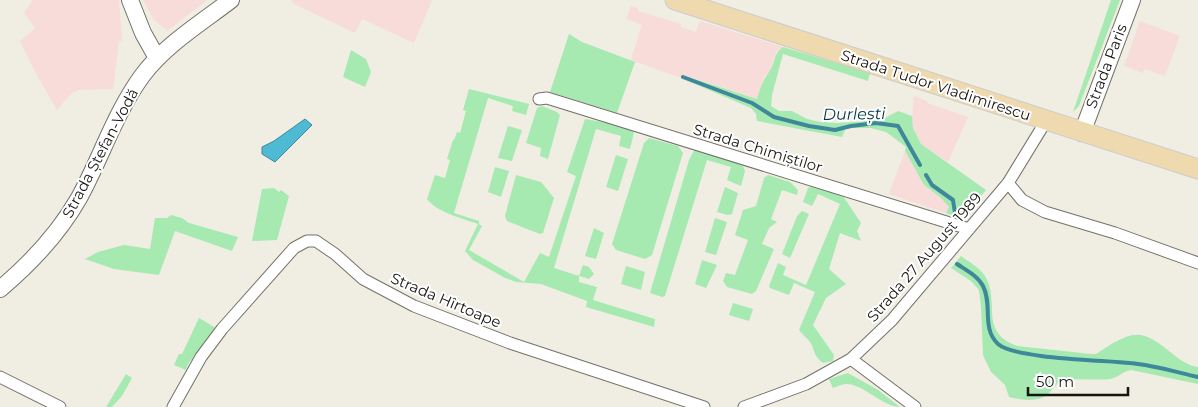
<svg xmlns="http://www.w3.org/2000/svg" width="1198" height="407" font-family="Montserrat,sans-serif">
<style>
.commercial{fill:#f7dcda}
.green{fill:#a6eab2}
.water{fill:#4fbad3;stroke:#3e8899}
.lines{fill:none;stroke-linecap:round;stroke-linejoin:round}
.stream{stroke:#3e8899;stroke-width:4}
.street-casing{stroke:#747169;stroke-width:13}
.secondary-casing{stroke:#747169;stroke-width:18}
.primary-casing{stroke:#cccccb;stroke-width:21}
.street{stroke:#fff;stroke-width:11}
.secondary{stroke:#fff;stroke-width:16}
.primary{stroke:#efdaaf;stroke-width:19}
.labels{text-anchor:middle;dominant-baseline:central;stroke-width:4;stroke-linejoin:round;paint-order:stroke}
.street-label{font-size:15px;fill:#161511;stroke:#fff}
.water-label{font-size:16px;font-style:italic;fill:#023641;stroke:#fff}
</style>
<rect width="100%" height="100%" fill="#f0ede3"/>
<path class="commercial" d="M33,0H119L122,41H119L113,89L78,90L69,96L57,110L36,74L20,41L35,28L24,13Z
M143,0H207L167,31L153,19Z
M291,0H432L414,43L362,19L355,33L294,4Z
M631,6L638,8V11L681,24V27L696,32L700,21L783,47L776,52L770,72L764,77L758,99L683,75L681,78L631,60L642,25L626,19Z
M1140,21L1180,36L1165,76L1145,69L1143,73L1124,66Z
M914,96L927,101V103L968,117L948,162L921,144L913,128L912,118Z
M905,151L924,185L940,197L949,207L946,213L889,194Z"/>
<path class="green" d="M1111,0H1120L1079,106L1073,112Z
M569,34L582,42L635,62L617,113L550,92Z
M783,47L870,73L868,81L783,54L772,95L771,106L779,111H792L807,119L820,122L837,123L881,120L898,111L912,116L913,128L921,144L986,190L961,219L946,213L949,207L940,197L924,185L905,151L906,147L886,132L871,128H846L842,137L757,121L756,114L751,108L681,78L682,75L757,99C761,87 762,82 769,72C776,63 772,55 783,47Z
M351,50L366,59L371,72L365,87L343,77Z
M469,89L529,104L526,115L512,111L513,106L488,98L454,213L479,221V224L482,226L469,250L524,282L540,253L549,257L576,176L567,172L585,119L635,128L630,149L619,146L621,136L596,129L554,268L579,276L583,265L589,267L594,274L589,279L579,276V282L597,287L593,300L655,319L654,327L586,307L587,301L541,284L516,282L505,278L473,260L465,251L478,224C464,219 436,212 427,199L435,175L445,178L450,160L447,159L453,140H454L457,132L460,133L466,111L463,110Z
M542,106L557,112L560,115L548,159L540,156L541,148L526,143L537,108Z
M508,126L522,130L512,161L498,158Z
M649,138L678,146L683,153L652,255L645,259L616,250L612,244L644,143Z
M695,149L709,152L743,166L745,171L741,186L727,180L731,167L707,160L665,296L662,297L650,293L689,160Z
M616,155L628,159L618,191L606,187Z
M495,167L509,171L501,197L488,192Z
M516,175L541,182L554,198L543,233L540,234L507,221L505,216Z
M768,175L790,182L798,190L797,195L782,190L771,219L777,222L769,228L762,244L774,249L756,291L752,294L727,287L723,281L726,273L735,275L748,240L735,235L743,210L756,206L764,178Z
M811,186L843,196L861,223L857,231L861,241L840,233L829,269L846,284L826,298L813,325L834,355L833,361L823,363C813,356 815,349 810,342C807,338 802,334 799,330L815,292L794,283L789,295L770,288L769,286L778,263L786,267L783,275L806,285L840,204L818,194L812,206L803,202L808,188Z
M725,187L738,193L732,214L728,215L717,212Z
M274,188L279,192L281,190L289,196L277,240L252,241L262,189Z
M802,211L809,214L790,258L782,254L797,216Z
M171,215L182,218L189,223L238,237L232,251L175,231L159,275L114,269L85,259L98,252L124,245L150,249L155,218H167Z
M715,218L727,222L716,255L705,252Z
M594,228L604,233L596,259L585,256Z
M961,256C969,262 979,267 985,276C1001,303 978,331 1017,346L1091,354H1096C1105,348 1115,341 1126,337C1154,325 1173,364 1198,367V384L1131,370C1123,371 1118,378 1110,379C1095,381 1078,377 1063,381C1056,383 1054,388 1049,393C1040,403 1020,400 1009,397L1005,385L991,372L983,355L981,307L979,290L971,281L951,268Z
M702,260L717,265L706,288L695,284Z
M626,266L645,272L641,290L621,284Z
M733,303L753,309L749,321L729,315Z
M199,318L216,328L188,364L186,370L174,365L179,354H182Z
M848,373L878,390L900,407C883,407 861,382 845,384C841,385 837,386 833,388L829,379Z
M126,374L132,378L122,396L112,407H106Z"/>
<path class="water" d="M305,119L312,125L275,162L262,154V147L274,141Z"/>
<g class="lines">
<path class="stream" d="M683,77L752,103L774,117L809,126L835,130L851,126L876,123L898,126L920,165
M926,175L932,185L953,200L955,213
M957,264C966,270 978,276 983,286C993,305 981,328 998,344C1015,359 1104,360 1130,363C1153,365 1176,372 1198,377"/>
<defs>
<path id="street" d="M539,99L547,98L969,229
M1008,183L1022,200L1045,212L1115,233L1198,263
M851,359L915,407
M0,377L60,407
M173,407L201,357L222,329L294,248L307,241H316L335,254L363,279L414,306L510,343L704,407
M744,407L806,384L851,359L892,320L1008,183L1046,121"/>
<path id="secondary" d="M130,0L143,33L157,58
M1082,133L1132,0
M0,289C31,263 59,233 79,198C101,158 115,113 142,76C165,45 201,23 231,0"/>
<path id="primary" d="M675,0L1198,169"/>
</defs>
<use href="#street" class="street-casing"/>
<use href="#secondary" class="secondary-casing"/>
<use href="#primary" class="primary-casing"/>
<use href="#street" class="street"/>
<use href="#secondary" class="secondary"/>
<use href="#primary" class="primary"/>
</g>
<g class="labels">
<g class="street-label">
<text transform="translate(1106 66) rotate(-69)">Strada Paris</text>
<text transform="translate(936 85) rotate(18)">Strada Tudor Vladimirescu</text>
<text transform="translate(758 148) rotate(17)">Strada Chimiștilor</text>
<text transform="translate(100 153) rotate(-62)">Strada Ștefan-Vodă</text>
<text transform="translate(924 257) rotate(-49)">Strada 27 August 1989</text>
<text transform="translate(446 300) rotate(23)">Strada Hîrtoape</text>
</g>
<g class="water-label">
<text transform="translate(854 114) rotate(-1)">Durlești</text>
</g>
</g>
<path d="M1028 387v8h100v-8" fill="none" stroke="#161511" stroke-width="2.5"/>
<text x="1036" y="387" font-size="15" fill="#161511" stroke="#ffffff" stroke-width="4" paint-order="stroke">50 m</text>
</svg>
